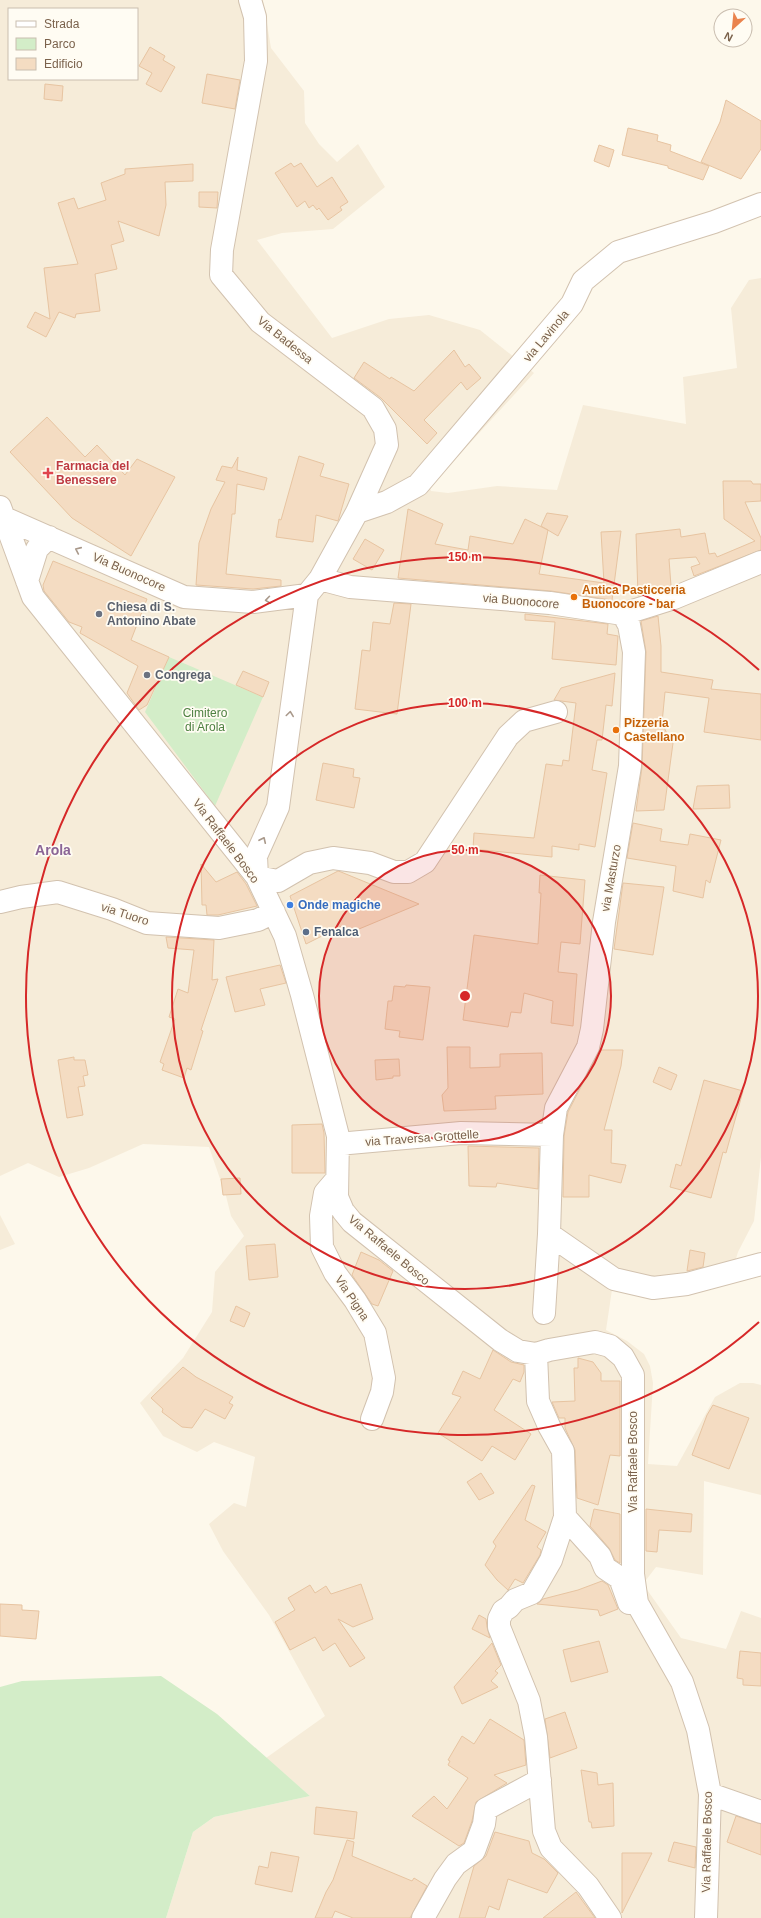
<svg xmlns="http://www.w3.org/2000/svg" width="761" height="1918" font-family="Helvetica,sans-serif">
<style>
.residential{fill:#f6ecd9;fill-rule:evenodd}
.green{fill:#d3edc8}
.building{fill:#f4dcc2;stroke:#e7c4a1}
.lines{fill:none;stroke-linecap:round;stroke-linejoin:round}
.minor-casing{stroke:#d2c2af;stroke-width:24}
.minor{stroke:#fff;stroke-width:22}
.oneway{stroke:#a9998b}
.ring{fill:none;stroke:#d62828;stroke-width:2}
.health-dot{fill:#e0444e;stroke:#fffcf3;stroke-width:1.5}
.food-dot{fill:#e8710a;stroke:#fffcf3;stroke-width:1.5}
.worship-dot{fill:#6b7280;stroke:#fffcf3;stroke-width:1.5}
.shop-dot{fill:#3f7fe0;stroke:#fffcf3;stroke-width:1.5}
.service-dot{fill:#5c6f8a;stroke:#fffcf3;stroke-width:1.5}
.labels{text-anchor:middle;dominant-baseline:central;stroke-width:3.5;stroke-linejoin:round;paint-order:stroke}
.street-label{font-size:12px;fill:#7b624c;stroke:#fffcf3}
.health-label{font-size:12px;font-weight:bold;fill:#be3a42;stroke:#fffcf3;text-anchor:start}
.food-label{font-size:12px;font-weight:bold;fill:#c56008;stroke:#fffcf3;text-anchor:start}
.worship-label{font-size:12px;font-weight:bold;fill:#5b616d;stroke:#fffcf3;text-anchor:start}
.park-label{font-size:12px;fill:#4e8142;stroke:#fffcf3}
.shop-label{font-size:12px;font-weight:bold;fill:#366cbe;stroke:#fffcf3;text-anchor:start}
.service-label{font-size:12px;font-weight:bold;fill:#4e5e75;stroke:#fffcf3;text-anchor:start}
.quarter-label{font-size:14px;font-weight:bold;fill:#8b6596;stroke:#fffcf3}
.centre{fill:#d62828;stroke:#fffcf3;stroke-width:2}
.ring-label{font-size:12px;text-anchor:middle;font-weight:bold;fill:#d62828;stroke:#fffcf3;stroke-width:3.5;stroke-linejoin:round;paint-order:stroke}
</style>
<rect width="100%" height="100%" fill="#fdf8eb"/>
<path class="residential" d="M0,0H263L271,48L304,91L305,123L319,144L337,162L358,144L385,187L333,229L282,233L257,240L332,338L389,319L429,315L480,330L534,373L459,455L427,480L431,491L448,493L497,486L557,490L583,405L686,424L683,377L737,368L731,308L749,280L761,278V1157L754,1221L738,1252L728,1285L670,1294L613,1283L606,1330L627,1341L644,1354L650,1366L653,1383L648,1464L677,1466L715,1397L740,1383H753L761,1385V1495L704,1481L703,1575L656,1567L643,1584L681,1638L726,1649L741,1611L761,1618V1918H166L193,1832L214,1817L310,1796L266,1758L325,1716L269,1615L223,1551L209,1524L234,1503L246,1507L255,1457L214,1442L197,1452L163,1436L140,1403L183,1358L212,1312L215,1272L244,1236L231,1216L226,1196L209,1147L143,1144L89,1168L59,1177L28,1163L0,1176ZM9,9H137V79H9Z
M0,1215L15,1244L0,1250Z"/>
<path class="green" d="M169,657L263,697L215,806L145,712Z
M161,1676L217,1714L310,1796L214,1817L193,1832L166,1918H0V1687L22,1681Z"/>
<path class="building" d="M150,47L165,56L163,60L175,67L161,92L146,84L152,73L139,66Z
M207,74L240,80L235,109L202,103Z
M45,84L63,86L62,101L44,99Z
M726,100L761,121V149L741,179L701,162L720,122Z
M628,128L658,135L657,141L671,145L670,151L709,166L703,180L668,168V166L622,155Z
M599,145L614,150L609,167L594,161Z
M291,163L294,167L301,163L317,187L332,177L348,202L340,207L342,210L328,220L319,208L317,210L313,205L309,208L305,201L297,207L275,173Z
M193,164V181L165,182L166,205L159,236L118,221L124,241L111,245L117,269L95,274L100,311L76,314L75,318L59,312L46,337L27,327L35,312L50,319L44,268L78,264L58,203L74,198L78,209L106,200L101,183L125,174V169Z
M199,192H218L217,208L199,207Z
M454,350L465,367L469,364L481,378L467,390L461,382L424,420L437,433L427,444L381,398L354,378L364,362L390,379L391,377L414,391Z
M47,417L85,457L97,445L125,475L137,459L175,477L131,556L72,518L10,452Z
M299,456L324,464L320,476L349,484L338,521L316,515L313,542L276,537L279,519L281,520Z
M238,457L237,470L267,478L264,490L237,484L235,514H232L226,574L281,580V586L253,589L196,585L199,543L211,509L225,482L216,480L222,466L232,468Z
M723,481H751L753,484H761V501L745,502L761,538V550L694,576L691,567L700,564L696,557L669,559L671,586L638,596L636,534L680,529L681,537L705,533L709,554L715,553L717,557L755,541L724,519Z
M408,509L443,524L435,544L468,550L470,536L513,544L525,519L548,530L539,574L604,583L601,532L621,531L612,600L551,591L398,578Z
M547,513L568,516L558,536L541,526Z
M365,539L384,550L372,570L353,559Z
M53,561L147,599L131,640L169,657L147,705L139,710L127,693L138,666L80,633L82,627L69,622L44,591L43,585Z
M394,603L411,604L397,714L355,709L362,650L370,651L373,622L390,624Z
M525,614L608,624L607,634L618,636L616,665L552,659L555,622L525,620Z
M658,616L661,646V672L713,680L711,689L761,694V740L704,732L709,698L665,692L662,723L669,738L673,743L664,810L636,811L642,767L646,652L641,621Z
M243,671L269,682L263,697L236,685Z
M615,673L612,706L606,705L602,740H597L592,770L607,773L595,847L579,844V850L552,846V857L473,849L474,833L534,838L546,764L562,766L563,760L569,761L576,703L554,700L561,688Z
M323,763L354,769L353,777L360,778L354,808L316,800Z
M729,785L730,808L693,809L697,786Z
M633,823L662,829L660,841L688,845L690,834L721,840L710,883L706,880L703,898L673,891L676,866L627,858Z
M201,864L216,882L237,872L246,884L257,906L218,915H207L206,905H202Z
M338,871L341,872L419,904L347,934L342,926L306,944L290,896Z
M540,875L585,880L580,944L561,942L558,972L577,974L573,1026L551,1023L553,1001L524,993L521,1013L511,1012L508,1027L463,1020L474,935L538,944L541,893H539Z
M623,883L664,887L653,955L614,949Z
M166,937L214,940L212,980L218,979L201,1030L203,1031L191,1070L187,1068L184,1078L162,1070L164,1064L160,1062L175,1019L169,1017L178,989L188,993L194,950L168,948Z
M280,965L286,983L260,989L265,1005L235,1012L226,977Z
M406,985L430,987L423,1040L399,1037L400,1031L385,1029L388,1001H392L394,986L405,987Z
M447,1047H470V1068L500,1067V1054L542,1053L543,1094L495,1096L496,1109L444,1111L442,1095L448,1088Z
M600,1050H623L621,1066L604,1130H612L611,1163L626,1165L621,1183L589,1175V1197H563L564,1136L568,1112Z
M74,1057V1060H85L88,1075L83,1076L85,1086L78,1087L83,1115L67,1118L58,1060Z
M399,1059L400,1076H393V1078L376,1080L375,1060Z
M659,1067L677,1075L671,1090L653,1082Z
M704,1080L743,1091L726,1153L723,1152L711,1198L670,1187L676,1164L681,1166Z
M322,1124L324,1133L325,1173H292V1125Z
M468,1146L539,1148L538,1189L497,1183L496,1187L469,1186Z
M240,1178L241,1194L223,1195L221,1179Z
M275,1244L278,1277L249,1280L246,1246Z
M690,1250L705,1253L703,1267L687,1271Z
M361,1252L379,1260L393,1271L378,1306L372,1304L352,1275Z
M236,1306L250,1313L244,1327L230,1321Z
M493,1350L511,1362L524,1365V1372L520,1382L513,1379L494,1410L531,1434L515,1460L492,1446L482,1461L438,1433L461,1397L452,1394L463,1371L480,1379Z
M578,1358L593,1362L601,1373V1381H620V1456L610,1455L598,1505L577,1498L575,1450L565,1428V1418H559L552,1402L575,1401L574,1368H578Z
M183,1367L196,1377L233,1397L229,1403L233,1405L225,1419L205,1409L192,1428L182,1427L162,1412L163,1409L151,1398Z
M713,1405L749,1418L729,1469L692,1455L707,1415Z
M481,1473L494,1493L479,1500L467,1482Z
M532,1485L535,1486L525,1520L546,1532L537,1547L541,1550L540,1555L523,1583L515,1579L508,1590L497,1580L485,1565L496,1546L493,1542Z
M594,1509L620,1514V1563L615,1560L609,1548L590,1526Z
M646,1509L692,1514L691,1532L659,1530L657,1552L646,1551Z
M602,1581L608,1585L618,1609L600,1616L598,1610L537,1604L543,1599L578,1590Z
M361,1584L373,1619L353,1627L338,1619L365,1658L350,1667L335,1643L323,1651L315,1637L290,1650L275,1622L295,1610L288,1598L310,1585L315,1593L326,1586L331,1594Z
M0,1604L22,1605V1610L39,1611L36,1639L0,1636Z
M479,1615L486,1619L487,1627L490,1638L472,1629Z
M599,1641L608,1672L571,1682L563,1650Z
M492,1643L501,1665L495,1671L498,1673L491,1681L498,1687L462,1704L454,1687Z
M740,1651L761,1653V1686L743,1685V1679L737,1678Z
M565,1712L577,1748L550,1758L545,1719Z
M490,1719L524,1740L526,1765L494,1775L507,1783L476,1802L472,1821L464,1843L459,1846L412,1816L434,1796L447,1809L468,1778L448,1765L450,1761L448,1760L462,1736L474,1744Z
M581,1770L597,1773L598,1785L613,1783L614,1826L592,1828L591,1822H589Z
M316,1807L357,1812L354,1839L314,1834Z
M736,1816L761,1824V1855L727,1842Z
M495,1832L529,1841L532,1853L544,1859L558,1873L547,1893L508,1879L499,1910L489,1906L485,1918H459L474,1866L486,1856Z
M347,1840L354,1842L352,1856L412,1881L414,1878L427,1886L410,1918H353L335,1911L332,1918H315L326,1892L333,1880Z
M674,1842L696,1847L695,1868L668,1861Z
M271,1852L299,1857L292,1892L255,1884L259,1866L268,1868Z
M622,1853H652L622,1913Z
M576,1892L595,1918H543Z"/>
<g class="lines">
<defs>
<path id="minor" d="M250,0L255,17L256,61L222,250L221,275L260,322L373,408L385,429L387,445L357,512L320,579L307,595
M0,507L33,597L257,877L285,936L302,995L338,1136L337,1197L343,1211L352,1222L500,1340L518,1351L536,1354L549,1350L595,1342L610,1346L623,1357L633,1375V1574L637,1603L682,1682L698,1730L710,1794L706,1918
M357,512L387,502L418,485L572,304L583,281L618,252L714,222L761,204
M0,516L184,597L253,602L307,595
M320,579L350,587L550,603L623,614L674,598L761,562
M27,581L37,549L49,537
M307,595L278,807L256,856L257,877L278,881L309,863L333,858L370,863L394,872H408L425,862L508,736L524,721L556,712
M0,902L21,897L58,892L112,909L147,923L219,928L258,920L274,912
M338,1144L461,1133L552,1135
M337,1179L325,1193L321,1216L322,1247L335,1273L355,1300L375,1333L384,1378L382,1392L372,1419
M549,1234L614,1279L653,1288L687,1284L761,1264
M544,1313L549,1234L552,1135L556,1108L588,1047L592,1029L604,922L630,766L634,652L629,625L623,614
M536,1354L538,1401L549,1426L563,1451L565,1517L551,1560L532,1593L515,1600L509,1607L503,1611L499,1619V1627L529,1701L536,1737L544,1831L551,1848L588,1886L610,1918
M565,1517L600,1556L605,1568L620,1578L629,1603
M710,1794L761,1812
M423,1918L445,1879L456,1864L474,1851L484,1824L486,1809L540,1780"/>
</defs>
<use href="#minor" class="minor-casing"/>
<use href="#minor" class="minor"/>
</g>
<defs><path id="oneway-chevron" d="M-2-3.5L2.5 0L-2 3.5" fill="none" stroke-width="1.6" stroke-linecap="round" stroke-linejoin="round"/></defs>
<g class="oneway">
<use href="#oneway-chevron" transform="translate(78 550) rotate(-156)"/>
<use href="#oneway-chevron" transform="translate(268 600) rotate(172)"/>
<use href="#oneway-chevron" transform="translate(290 714) rotate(-82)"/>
<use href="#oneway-chevron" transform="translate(263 840) rotate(-65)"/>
</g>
<circle cx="465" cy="996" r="146" fill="#d62828" fill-opacity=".12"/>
<g class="ring">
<circle cx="465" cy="996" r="146"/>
<circle cx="465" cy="996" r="293"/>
<path d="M759 1322A439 439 0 1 1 759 670"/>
</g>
<path class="health-dot" d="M46 467h4v4h4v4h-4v4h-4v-4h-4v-4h4z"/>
<g class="food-dot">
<circle cx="574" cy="597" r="4"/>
<circle cx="616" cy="730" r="4"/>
</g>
<g class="worship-dot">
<circle cx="99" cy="614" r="4"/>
<circle cx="147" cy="675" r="4"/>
</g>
<circle class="shop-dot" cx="290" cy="905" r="4"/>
<circle class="service-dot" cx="306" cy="932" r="4"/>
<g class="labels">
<g class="street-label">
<text transform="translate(546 336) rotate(-50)">via Lavinola</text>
<text transform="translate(285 340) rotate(39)">Via Badessa</text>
<text transform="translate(129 572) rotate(24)">Via Buonocore</text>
<text transform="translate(521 601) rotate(5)">via Buonocore</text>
<text transform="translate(226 841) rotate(53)">Via Raffaele Bosco</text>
<text transform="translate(611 878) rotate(-80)">via Masturzo</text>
<text transform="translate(125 914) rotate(18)">via Tuoro</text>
<text transform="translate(422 1138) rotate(-4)">via Traversa Grottelle</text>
<text transform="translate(389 1250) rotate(40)">Via Raffaele Bosco</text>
<text transform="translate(352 1298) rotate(56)">Via Pigna</text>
<text transform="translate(633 1462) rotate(-90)">Via Raffaele Bosco</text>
<text transform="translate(707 1842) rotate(-89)">Via Raffaele Bosco</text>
</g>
<g class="health-label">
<text x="56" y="466">Farmacia del<tspan x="56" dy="14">Benessere</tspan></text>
</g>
<g class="food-label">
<text x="582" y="590">Antica Pasticceria<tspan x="582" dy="14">Buonocore - bar</tspan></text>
<text x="624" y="723">Pizzeria<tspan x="624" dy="14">Castellano</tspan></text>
</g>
<g class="worship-label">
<text x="107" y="607">Chiesa di S.<tspan x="107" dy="14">Antonino Abate</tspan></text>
<text x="155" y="675">Congrega</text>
</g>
<g class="park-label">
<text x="205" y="713">Cimitero<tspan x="205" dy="14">di Arola</tspan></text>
</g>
<g class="shop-label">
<text x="298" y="905">Onde magiche</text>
</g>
<g class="service-label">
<text x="314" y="932">Fenalca</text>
</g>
<g class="quarter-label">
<text x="53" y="850">Arola</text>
</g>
</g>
<circle cx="465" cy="996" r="6" class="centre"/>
<g class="ring-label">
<text x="465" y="561">150 m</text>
<text x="465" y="707">100 m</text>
<text x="465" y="854">50 m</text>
</g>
<rect x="8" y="8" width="130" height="72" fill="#fffcf3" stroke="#cabeb0"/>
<rect x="16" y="21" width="20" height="6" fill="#ffffff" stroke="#cabeb0"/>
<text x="44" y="28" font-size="12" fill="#7b624c">Strada</text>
<rect x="16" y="38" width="20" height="12" fill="#d3edc8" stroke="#cabeb0"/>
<text x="44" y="48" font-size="12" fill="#7b624c">Parco</text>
<rect x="16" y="58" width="20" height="12" fill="#f4dcc2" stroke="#cabeb0"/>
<text x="44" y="68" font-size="12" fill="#7b624c">Edificio</text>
<g transform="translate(733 28) rotate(207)"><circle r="19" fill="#fffcf3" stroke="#cabeb0"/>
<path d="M0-3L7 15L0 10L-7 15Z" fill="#ea834d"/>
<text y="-6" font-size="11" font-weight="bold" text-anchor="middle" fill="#7b624c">N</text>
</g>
</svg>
